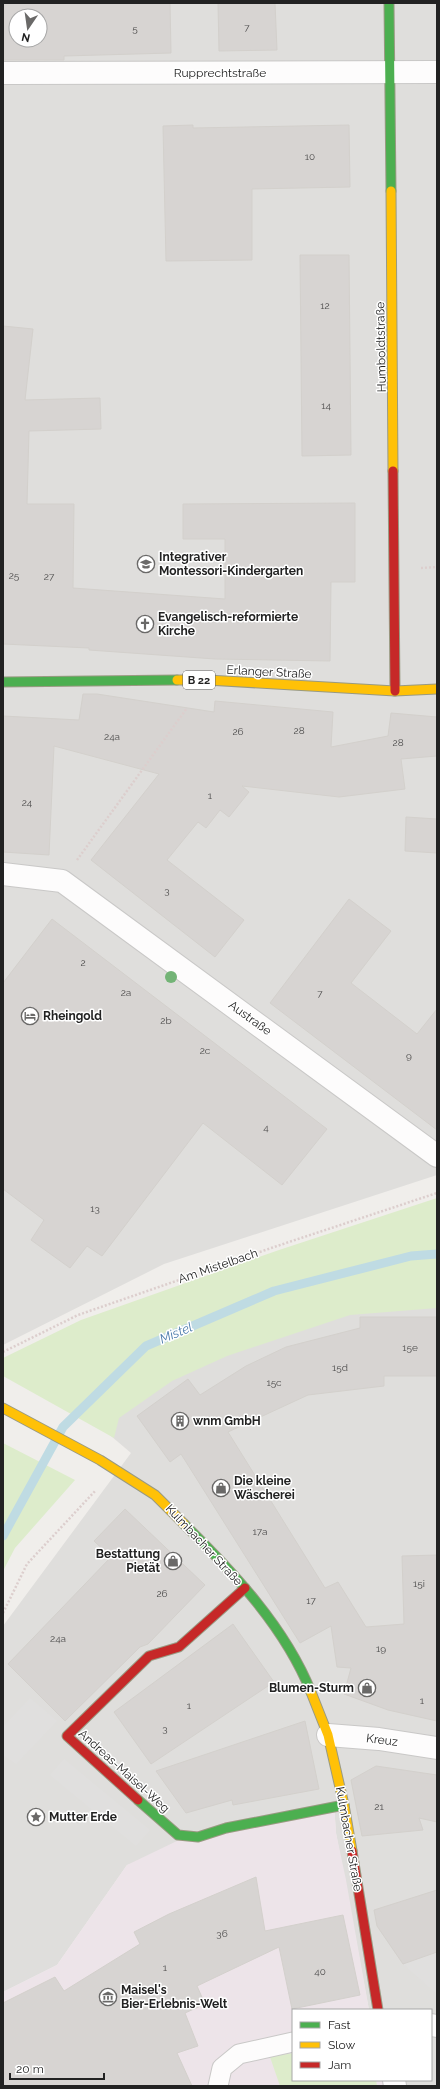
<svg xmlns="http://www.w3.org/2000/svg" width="440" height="2089" font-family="Raleway,sans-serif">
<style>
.residential{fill:#dfdedc;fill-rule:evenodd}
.industrial{fill:#ede4e9}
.grass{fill:#ddeccb}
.parking{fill:#e0dfde}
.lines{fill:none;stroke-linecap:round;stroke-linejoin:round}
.stream{stroke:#bfdbe3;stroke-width:9}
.building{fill:#d7d4d2;stroke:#d3d0cc;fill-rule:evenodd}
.lane-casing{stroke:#c9c8c7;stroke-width:21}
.street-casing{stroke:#c9c8c7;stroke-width:24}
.fast-casing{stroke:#999a82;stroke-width:11}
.slow-casing{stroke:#999a82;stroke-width:11}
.jam-casing{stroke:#999a82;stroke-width:11}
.path{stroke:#dccecd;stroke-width:2.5;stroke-dasharray:2 2;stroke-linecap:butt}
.lane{stroke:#fdfcfc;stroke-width:19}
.street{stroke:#fdfcfc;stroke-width:22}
.fast{stroke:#4caf50;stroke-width:9}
.slow{stroke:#ffc107;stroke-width:9}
.jam{stroke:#c62828;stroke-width:9}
.tree{fill:#73b476}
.labels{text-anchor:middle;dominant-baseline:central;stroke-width:3;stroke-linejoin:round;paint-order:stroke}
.number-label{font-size:10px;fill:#4f4e4e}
.shield{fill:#fff;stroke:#646464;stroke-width:1}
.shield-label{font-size:11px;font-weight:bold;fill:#222}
.street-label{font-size:12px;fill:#222;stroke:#fff}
.poi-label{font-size:12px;font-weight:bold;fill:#222;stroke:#fff;text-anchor:start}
.water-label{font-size:13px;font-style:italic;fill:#4a7aab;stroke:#fff}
</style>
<rect width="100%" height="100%" fill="#f0eeeb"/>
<path class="residential" d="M3,3H437V1175L164,1264L3,1345ZM16,16H40V40H16Z
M437,1273V2086H387L385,2080H431V2010H369L336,1833L334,1805L127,1865L57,1965L3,1992V1626L131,1453L91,1419L243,1329Z"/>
<path class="industrial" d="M334,1804L336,1833L346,1880L369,2010H293V2080H385L387,2086H3V1992L57,1965L127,1865L179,1840Z"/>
<path class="grass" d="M437,1198V1308L350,1315L227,1356L172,1381L119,1418L114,1438L3,1376V1358L81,1320L279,1250Z
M3,1443L75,1480L15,1548L3,1571Z
M293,2053V2080H376L377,2086H280L270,2057Z"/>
<path class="parking" d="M30,1698L57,1721L16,1764L3,1755V1727Z
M64,1759L150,1830L136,1846L50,1775Z
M437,1952V1994L403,1964Z"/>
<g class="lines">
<path class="stream" d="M3,1536L63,1427L146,1346L274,1291L411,1256L437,1254"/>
</g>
<path class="building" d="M4,3H170L171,53L64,56V60H4ZM16,16H40V40H16Z
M218,3H275L277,50L219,51Z
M193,125V128L349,125L350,187L252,189V260L166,261L163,126Z
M300,255H349L351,455L302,456Z
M3,326L33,329L25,400L100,398L101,429L29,431L27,504H74L73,588L225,599V539H183V504L355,503V582H331L330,661L215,659L89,650V648L3,644Z
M83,694H97L214,712L215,701L333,712L331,747L388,736L391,713L437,717V756L401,759L405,789L339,797L242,786L249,792L229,817L220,810L206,828L198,822L167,860L244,920L215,957L91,860L159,774L54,746L49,855L3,852V716L79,720Z
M406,817L437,819V853L405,851Z
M349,899L391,931L351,983L417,1034L437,1009V1130L270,1003Z
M52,919L327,1129L282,1185L203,1123L102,1256L87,1246L70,1268L31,1240L44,1220L3,1189V983Z
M360,1317H437V1376H384V1386L308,1395L228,1432L325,1588L338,1582L366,1627L404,1624L402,1556L437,1555V1721L388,1710L344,1694L351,1668L337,1667L331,1626L300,1643L181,1454L170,1462L137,1416L188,1379L200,1395L246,1366L286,1347L360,1328Z
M125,1509L205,1585L148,1644L140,1647L65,1721L8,1664L111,1557L94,1541Z
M233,1624L274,1682L151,1764L114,1712Z
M305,1721L319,1789L233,1805L232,1800L186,1813L156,1771Z
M376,1766L437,1775V1822L419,1818L423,1830L362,1836L351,1780Z
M256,1877L265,1931L343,1915L360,1995L292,2009L279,1947L197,1986L205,2004L185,2013L198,2046L177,2053L192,2086H3V2003L55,1977L64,1991L140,1944L134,1932L169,1914Z
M437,1890V1952L403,1964L377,1926L374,1910Z"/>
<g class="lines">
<defs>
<path id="lane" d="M218,2086L222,2068L239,2054L293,2042"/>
<path id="street" d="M3,73L437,72
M3,874L62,881L437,1156
M328,1735L379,1739L437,1748
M431,2025L437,2026
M394,2080L395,2086"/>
<path id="fast" d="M389,3L391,191
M3,682L177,680
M184,1524C233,1572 285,1627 311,1692
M138,1800L178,1835L198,1837L226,1828L344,1805"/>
<path id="slow" d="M391,191L393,471
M177,680H207L395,691L437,689
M3,1408L100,1460L155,1495L184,1524
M311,1692L328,1735L344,1805L352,1851"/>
<path id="jam" d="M393,471L395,691
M138,1800L67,1736L149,1656L179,1647L245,1588
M352,1851L378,2010"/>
</defs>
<use href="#lane" class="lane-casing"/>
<use href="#street" class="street-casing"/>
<use href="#fast" class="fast-casing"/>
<use href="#slow" class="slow-casing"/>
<use href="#jam" class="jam-casing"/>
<path class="path" d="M421,568L437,567
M77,860L187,708
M3,1352L78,1315L277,1246L437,1193
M3,1613L27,1564L96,1490"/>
<use href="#lane" class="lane"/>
<use href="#street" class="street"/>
<use href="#fast" class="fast"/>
<use href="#slow" class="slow"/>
<use href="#jam" class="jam"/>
</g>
<circle class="tree" cx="171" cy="977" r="6"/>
<defs>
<symbol id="school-ring" viewBox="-11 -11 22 22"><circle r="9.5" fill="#fff" stroke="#6a6968" stroke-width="1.5"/><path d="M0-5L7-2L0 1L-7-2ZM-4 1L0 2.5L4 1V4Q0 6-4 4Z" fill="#6a6968"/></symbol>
<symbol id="church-ring" viewBox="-11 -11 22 22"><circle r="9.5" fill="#fff" stroke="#6a6968" stroke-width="1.5"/><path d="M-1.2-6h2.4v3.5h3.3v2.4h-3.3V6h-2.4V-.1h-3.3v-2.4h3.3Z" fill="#6a6968"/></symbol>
<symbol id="hotel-ring" viewBox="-11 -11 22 22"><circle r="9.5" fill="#fff" stroke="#6a6968" stroke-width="1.5"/><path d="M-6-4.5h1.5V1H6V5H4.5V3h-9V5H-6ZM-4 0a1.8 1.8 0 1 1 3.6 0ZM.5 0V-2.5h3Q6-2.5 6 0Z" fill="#6a6968"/></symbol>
<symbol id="building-ring" viewBox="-11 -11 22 22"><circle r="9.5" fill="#fff" stroke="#6a6968" stroke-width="1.5"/><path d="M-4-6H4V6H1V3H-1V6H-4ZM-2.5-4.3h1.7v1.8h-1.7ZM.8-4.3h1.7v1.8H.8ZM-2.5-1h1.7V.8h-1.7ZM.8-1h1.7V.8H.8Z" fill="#6a6968"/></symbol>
<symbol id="shop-ring" viewBox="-11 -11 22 22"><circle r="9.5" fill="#fff" stroke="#6a6968" stroke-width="1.5"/><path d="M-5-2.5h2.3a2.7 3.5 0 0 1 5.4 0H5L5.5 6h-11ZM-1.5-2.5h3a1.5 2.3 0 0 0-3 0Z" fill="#6a6968"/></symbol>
<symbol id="sight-ring" viewBox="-11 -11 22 22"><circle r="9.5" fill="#fff" stroke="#6a6968" stroke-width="1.5"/><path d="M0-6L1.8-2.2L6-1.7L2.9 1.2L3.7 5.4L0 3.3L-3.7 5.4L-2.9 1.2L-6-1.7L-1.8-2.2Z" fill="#6a6968"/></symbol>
<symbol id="museum-ring" viewBox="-11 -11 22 22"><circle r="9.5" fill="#fff" stroke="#6a6968" stroke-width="1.5"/><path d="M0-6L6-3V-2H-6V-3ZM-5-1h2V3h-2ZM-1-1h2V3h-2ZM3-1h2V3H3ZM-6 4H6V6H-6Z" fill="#6a6968"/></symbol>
</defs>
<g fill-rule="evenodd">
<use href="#school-ring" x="136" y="554" width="20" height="20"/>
<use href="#church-ring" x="135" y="614" width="20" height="20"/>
<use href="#hotel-ring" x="20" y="1006" width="20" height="20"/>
<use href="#building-ring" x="170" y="1411" width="20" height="20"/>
<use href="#shop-ring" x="211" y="1478" width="20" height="20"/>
<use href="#shop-ring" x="163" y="1551" width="20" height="20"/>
<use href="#shop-ring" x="357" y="1678" width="20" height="20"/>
<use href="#sight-ring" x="26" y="1807" width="20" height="20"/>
<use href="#museum-ring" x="98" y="1987" width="20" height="20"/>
</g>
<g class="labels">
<g class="number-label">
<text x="247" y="27">7</text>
<text x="135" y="28">5</text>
<text x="310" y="156">10</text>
<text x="325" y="305">12</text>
<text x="326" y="405">14</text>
<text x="14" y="575">25</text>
<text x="49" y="576">27</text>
<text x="299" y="730">28</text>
<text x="238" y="731">26</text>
<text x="112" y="736">24a</text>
<text x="398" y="742">28</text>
<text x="210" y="795">1</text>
<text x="27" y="802">24</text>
<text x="167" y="890">3</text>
<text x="83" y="962">2</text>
<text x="126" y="992">2a</text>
<text x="320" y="993">7</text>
<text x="166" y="1020">2b</text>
<text x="205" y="1050">2c</text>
<text x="409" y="1055">9</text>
<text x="266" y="1127">4</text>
<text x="95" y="1208">13</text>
<text x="410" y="1347">15e</text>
<text x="340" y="1367">15d</text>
<text x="274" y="1382">15c</text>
<text x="260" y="1531">17a</text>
<text x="419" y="1583">15i</text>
<text x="162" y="1593">26</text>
<text x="311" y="1600">17</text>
<text x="58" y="1638">24a</text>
<text x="381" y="1648">19</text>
<text x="422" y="1700">1</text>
<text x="189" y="1705">1</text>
<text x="165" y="1728">3</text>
<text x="379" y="1806">21</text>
<text x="222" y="1933">36</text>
<text x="165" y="1967">1</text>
<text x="320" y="1971">40</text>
</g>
<rect class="shield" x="183" y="671" width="32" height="18" rx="3"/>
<g class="shield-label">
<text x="199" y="680">B 22</text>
</g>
<g class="street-label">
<text x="220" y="73">Rupprechtstraße</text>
<text transform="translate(381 347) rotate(-91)">Humboldtstraße</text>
<text transform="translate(269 672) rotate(3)">Erlanger Straße</text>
<text transform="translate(250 1018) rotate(36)">Austraße</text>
<text transform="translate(218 1266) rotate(-19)">Am Mistelbach</text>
<text transform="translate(204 1545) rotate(47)">Kulmbacher Straße</text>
<text transform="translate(382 1740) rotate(7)">Kreuz</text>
<text transform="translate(124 1771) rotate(42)">Andreas-Maisel-Weg</text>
<text transform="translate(349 1839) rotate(80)">Kulmbacher Straße</text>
</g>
<g class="poi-label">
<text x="159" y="557">Integrativer<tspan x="159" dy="14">Montessori-Kindergarten</tspan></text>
<text x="158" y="617">Evangelisch-reformierte<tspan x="158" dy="14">Kirche</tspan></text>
<text x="43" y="1016">Rheingold</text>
<text x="193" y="1421">wnm GmbH</text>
<text x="234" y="1481">Die kleine<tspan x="234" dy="14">Wäscherei</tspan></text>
<text x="160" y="1554" text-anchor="end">Bestattung<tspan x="160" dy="14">Pietät</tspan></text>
<text x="354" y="1688" text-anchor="end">Blumen-Sturm</text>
<text x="49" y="1817">Mutter Erde</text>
<text x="121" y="1990">Maisel's<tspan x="121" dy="14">Bier-Erlebnis-Welt</tspan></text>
</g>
<g class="water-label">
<text transform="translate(176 1333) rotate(-23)">Mistel</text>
</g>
</g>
<rect width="440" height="2089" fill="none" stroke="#222222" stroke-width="8"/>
<rect x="292" y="2009" width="140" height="72" fill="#ffffff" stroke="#a7a7a7"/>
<rect x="300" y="2022" width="20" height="6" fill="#4caf50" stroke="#a7a7a7"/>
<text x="328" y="2029" font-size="12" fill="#222222">Fast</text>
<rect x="300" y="2042" width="20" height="6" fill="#ffc107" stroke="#a7a7a7"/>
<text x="328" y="2049" font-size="12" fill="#222222">Slow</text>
<rect x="300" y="2062" width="20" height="6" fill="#c62828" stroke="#a7a7a7"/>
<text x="328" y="2069" font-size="12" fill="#222222">Jam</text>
<g transform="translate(28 28) rotate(193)"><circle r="19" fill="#ffffff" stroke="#a7a7a7"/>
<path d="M0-3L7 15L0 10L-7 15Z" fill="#6a6968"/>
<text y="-6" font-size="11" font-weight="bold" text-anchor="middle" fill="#222222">N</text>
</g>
<path d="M10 2073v6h94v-6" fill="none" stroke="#222222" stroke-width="2"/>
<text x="16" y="2073" font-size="12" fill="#222222" stroke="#ffffff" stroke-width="3" paint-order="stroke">20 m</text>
</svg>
